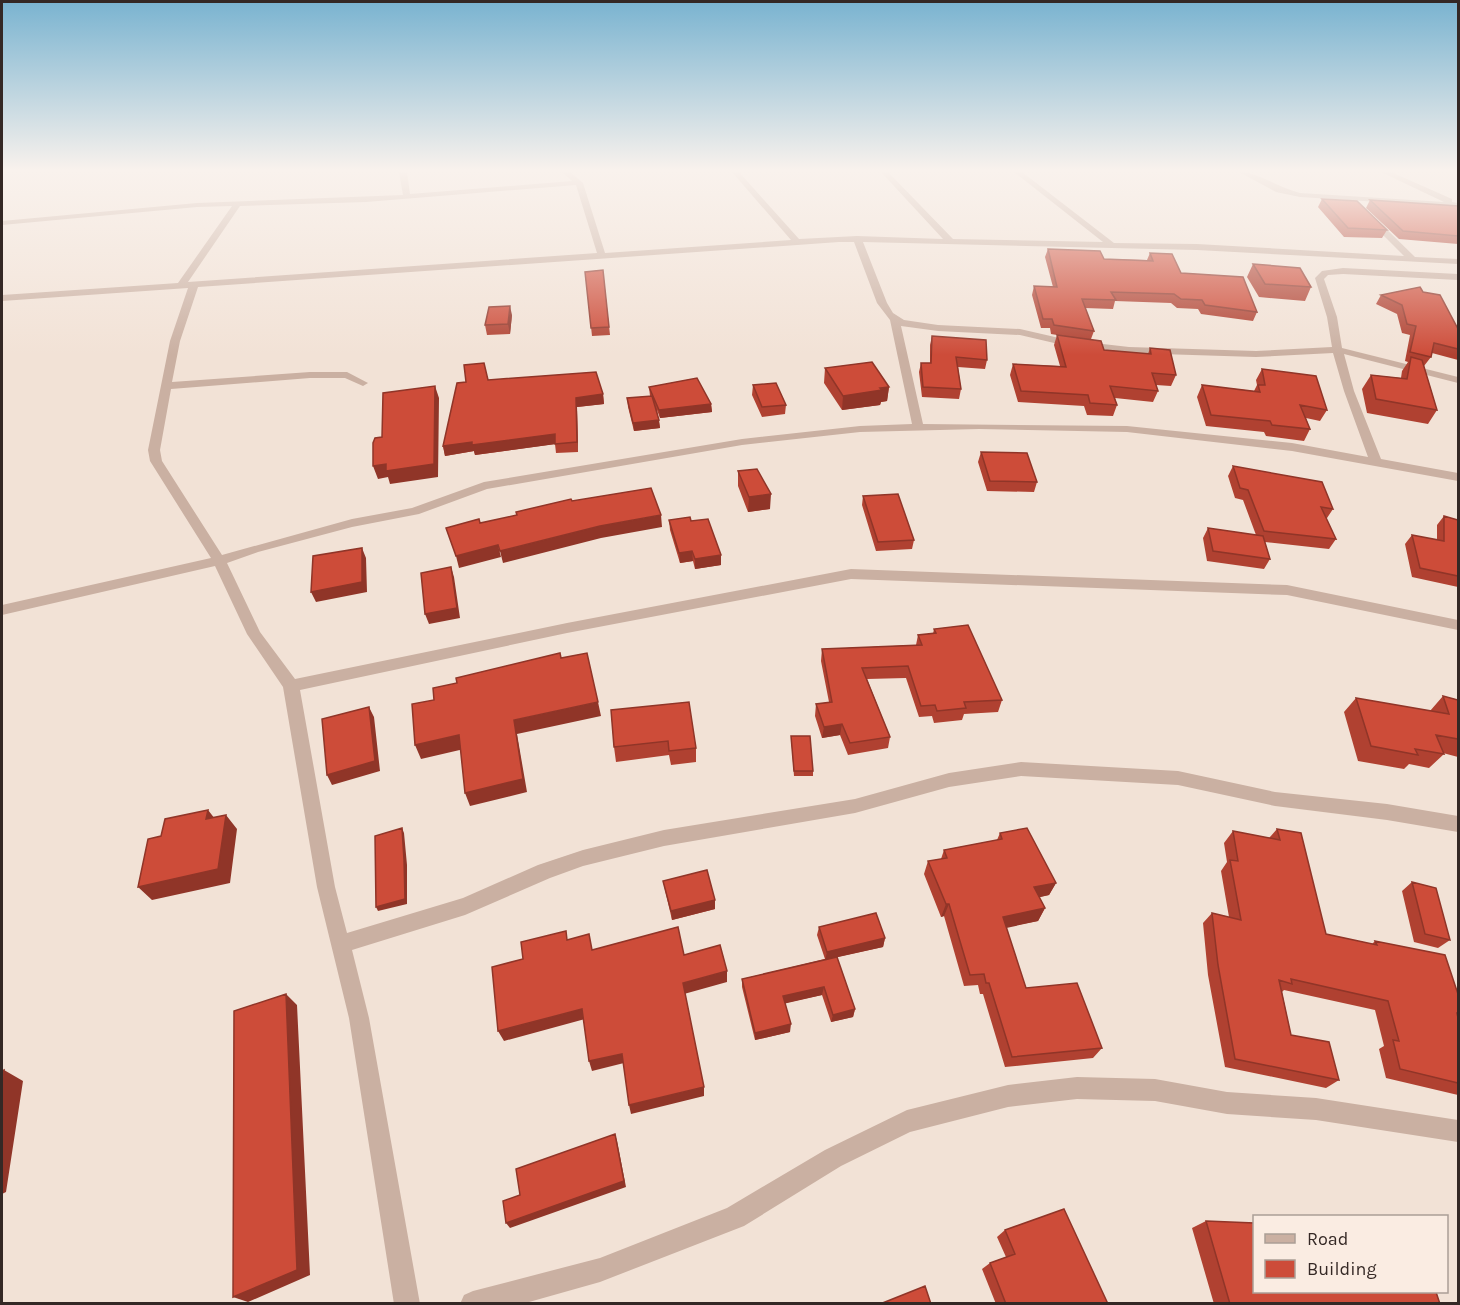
<svg xmlns="http://www.w3.org/2000/svg" width="1460" height="1305" font-family="Karla,sans-serif">
<style>
.lines{fill:none;stroke-linecap:round;stroke-linejoin:round}
.minor{fill:#cab0a2;fill-rule:evenodd}
.wall{fill:#b04131}
.shaded-wall{fill:#903528}
.building{fill:#cd4c39;stroke:#903528;stroke-width:1.5}
</style>
<rect width="100%" height="100%" fill="#f2e2d6"/>
<g class="lines">
<path class="minor" d="M399,172H407L410,194L572,181L562,172H570L583,183L605,253L791,240L732,172H739L799,239L857,236L943,239L881,172H888L953,239L1103,242L1014,172H1022L1114,243L1197,244L1404,256L1368,220L1375,218L1415,257L1458,259V264L1197,250L863,242L887,303L893,313L904,320L938,325L1020,329L1068,340L1129,347L1256,351L1332,347L1327,317L1315,278L1322,271L1343,268L1458,274V280L1343,274L1328,275L1324,279L1337,317L1342,348L1458,377V383L1344,354L1354,391L1381,459L1458,473V481L1292,451L1127,432L979,429L860,432L742,445L487,489L419,514L352,527L258,552L227,563L260,632L295,679L567,623L851,569L1287,585L1458,620V630L1287,595L851,579L567,633L300,690L335,887L347,933L463,898L538,865L583,850L664,830L855,799L949,773L1021,762L1178,771L1275,792L1387,804L1458,816V832L1387,820L1275,806L1178,785L1021,776L949,787L855,813L664,846L583,866L550,878L465,915L352,950L369,1018L420,1304H394L349,1018L317,887L283,687L247,634L215,566L2,615V605L211,558L150,461L148,450L170,341L188,288L2,301V295L178,283L232,206L197,207L2,225V221L197,203L403,195ZM576,185L597,253L188,282L240,206L366,202ZM839,242H854L877,303L890,320L912,424L860,426L742,439L484,482L412,508L352,519L222,555L162,461L160,450L171,389L310,378H345L363,386L368,383L347,372H310L172,382L180,341L198,287ZM901,326L938,331L1020,335L1067,346L1129,353L1256,357L1333,353L1344,391L1368,457L1292,443L1127,426L923,424Z
M1239,172C1257,172 1280,188 1300,193L1444,202L1381,172H1391L1452,199V202L1458,203V207L1300,197L1276,192Z
M1077,1077L1155,1079L1227,1092L1316,1098L1458,1120V1142L1316,1120L1227,1114L1155,1101L1077,1099L1008,1107L910,1132L841,1166L744,1226L600,1282L522,1304H460L464,1295L473,1291L600,1258L727,1208L825,1150L907,1110L1008,1085Z"/>
</g>
<path class="wall" d="M1322,199L1387,230L1382,238L1344,237L1318,207Z
M1370,200L1458,206V244L1399,239L1366,208Z
M1048,249L1104,259L1147,260L1150,253L1181,273L1257,312L1253,321L1201,314L1198,309L1177,308L1171,303L1115,301L1113,309L1085,308L1094,331L1091,339L1104,350L1148,354L1150,348L1176,375L1171,386L1156,385L1158,391L1153,402L1115,398L1117,405L1113,416L1087,415L1084,406L1018,402L1010,375L1013,364L1060,366L1054,345L1057,335L1051,334L1050,328H1041L1032,295L1034,286L1053,287L1045,257Z
M1253,264L1311,287L1305,301L1259,297L1247,277Z
M603,270L610,335L592,336L585,272Z
M1423,292L1458,329V360L1432,353L1431,357L1424,366L1437,410L1428,424L1367,413L1362,389L1371,375L1401,378L1402,371L1408,362L1405,361L1410,335L1402,333L1397,314L1376,304L1381,295Z
M512,315L510,334L487,335L485,325Z
M932,336L987,360L985,369L958,367L961,389L959,399L922,397L919,372L921,363H930V345Z
M825,368L889,387L887,401L881,402L880,405L842,410L824,383Z
M1262,369L1327,410L1320,421L1306,418L1310,429L1304,441L1266,436L1264,432L1206,426L1197,397L1202,385L1254,391L1257,385L1256,380Z
M488,380L603,394L604,404L577,407L578,452L556,453L555,444L475,455L474,451L445,456L443,446Z
M753,385L786,405L785,414L762,417L752,395Z
M649,387L711,404L712,412L660,418L657,410L660,428L634,431L628,407L627,398L650,396Z
M981,452L1037,482L1034,492L987,491L978,462Z
M1233,466L1333,509L1327,518H1326L1336,539L1329,549L1265,542L1270,559L1264,569L1207,561L1203,538L1208,528L1256,535L1243,500L1235,498L1228,476Z
M738,471L770,509L748,512L738,486Z
M863,496L914,540L912,549L876,551L862,505Z
M1444,516L1458,520V587L1412,577L1405,544L1412,535L1437,540V525Z
M669,520L691,521L721,565L695,569L693,561L680,563L670,530Z
M934,629L1002,700L998,712L964,714L962,720L934,723L932,716L919,717L906,678L867,679L890,737L888,748L848,755L840,735L822,738L815,716L816,704L829,702L821,661L822,649L916,645L918,635L933,634Z
M1443,696L1458,700V757L1443,753L1444,754L1429,768L1409,764L1404,769L1358,761L1344,712L1356,698L1430,711Z
M611,710L696,748V762L671,765L669,755L616,762L614,747Z
M791,736L813,771V776H794Z
M1277,829L1326,934L1372,944L1375,941L1458,994V1095L1386,1078L1379,1049L1384,1046L1375,1010L1284,990L1282,992L1291,1035L1339,1080L1326,1088L1225,1067L1208,975L1203,923L1212,913L1229,917L1221,871L1227,862L1224,843L1233,831L1269,838Z
M1000,833L1056,883L1049,895L1039,897L1045,908L1038,921L1006,927L1026,988L1102,1048L1093,1058L1005,1067L983,994H980L978,985L964,986L944,916L941,917L924,874L928,861L941,859L944,850L997,840Z
M663,881L715,900V909L672,920L665,890Z
M1412,882L1450,940L1438,948L1414,942L1402,891Z
M819,927L885,938L883,947L837,957L855,1009L853,1017L831,1022L822,995L785,1003L790,1032L755,1040L742,987V979L825,959L817,935Z
M1206,1221L1254,1292L1440,1304H1214L1192,1228Z
M1005,1230L1108,1304H996L982,1269L990,1263L1006,1257L997,1237Z"/>
<path class="shaded-wall" d="M510,306L512,315L510,334L508,324Z
M435,386L439,398L438,477L390,484L388,477L378,479L373,466Z
M889,387L887,401L881,402L880,405L842,410L843,396Z
M603,394L604,404L577,407L578,452L577,442L576,398Z
M711,404L712,412L660,418L659,410Z
M659,420L660,428L634,431L633,423Z
M555,434L556,444L475,455L474,451L445,456L443,446L472,442Z
M771,494L770,509L748,512L749,497Z
M661,515L662,527L601,538L503,563L500,551L600,526Z
M498,545L501,557L459,568L456,556Z
M362,548L366,558L367,592L316,602L311,592Z
M692,551L693,561L680,563L679,553Z
M721,555V565L695,569V559Z
M451,567L454,577L460,618L429,624L425,614Z
M598,702L601,716L517,734L527,792L470,806L465,793L514,720Z
M369,707L374,717L380,771L332,785L327,775Z
M842,724L840,735L822,738L824,727Z
M459,735L464,749L421,759L415,745Z
M208,810L219,824L206,819Z
M226,815L237,829L230,883L152,900L138,887Z
M402,828L404,833L407,865V904L378,911L376,907Z
M1056,883L1049,895L1028,900L1034,887Z
M715,900V909L672,920L671,911Z
M946,904H949L944,916L941,917Z
M1045,908L1038,921L997,930L1003,917Z
M885,938L883,947L825,960L827,952Z
M727,971V982L684,994L683,983Z
M824,987L822,995L783,1004V996Z
M286,994L297,1005L310,1275L248,1302L233,1297Z
M582,1009L585,1019L504,1041L498,1031Z
M855,1009L853,1017L831,1022L833,1015Z
M791,1024L790,1032L755,1040V1033Z
M622,1054L624,1063L592,1071L589,1061Z
M4,1070L23,1081L6,1192L2,1194V1085Z
M704,1087V1096L631,1114L629,1105Z
M615,1134L617,1141L626,1187L510,1228L506,1223Z"/>
<path class="building" d="M1322,199L1357,201L1387,230L1348,228Z
M1370,200L1458,206V236L1403,231Z
M1048,249L1100,251L1104,259L1153,261L1150,253L1172,254L1181,273L1243,277L1257,312L1205,305L1202,300L1181,299L1174,294L1111,292L1116,300L1082,299L1094,331L1054,325L1052,319H1043L1034,286L1057,287Z
M1253,264L1300,268L1311,287L1265,284Z
M603,270L609,327L591,328L585,272Z
M1420,287L1423,292L1440,295L1458,329V349L1434,343L1431,357L1410,352L1416,326L1407,324L1402,305L1381,295Z
M510,306L508,324L485,325L489,307Z
M1057,335L1101,341L1104,350L1151,354L1150,348L1170,350L1176,375L1152,373L1158,391L1110,386L1117,405L1090,403L1088,395L1021,391L1013,364L1066,367Z
M932,336L986,340L987,360L956,357L961,389L923,387L921,363H931Z
M1411,357L1422,360L1437,410L1376,399L1371,375L1407,379Z
M872,362L889,387L880,388L882,390L843,396L825,368Z
M484,363L488,380L596,372L603,394L576,398L577,442L555,444V434L472,445V442L443,446L457,383L466,382L464,365Z
M1262,369L1316,376L1327,410L1300,405L1310,429L1272,425L1270,421L1211,415L1202,385L1260,392L1258,385H1265Z
M697,378L711,404L659,410L649,387Z
M776,383L786,405L762,407L753,385Z
M435,386L434,464L386,471V464L373,466V443L375,438L382,437L383,393Z
M652,396L659,420L633,423L627,398Z
M981,452L1027,453L1037,482L990,481Z
M1233,466L1322,482L1333,509L1321,507L1336,539L1264,531L1248,490L1240,488Z
M757,469L771,494L749,497L738,471Z
M651,488L661,515L600,526L500,551L498,545L456,556L446,528L479,519L480,523L517,515L516,512L571,499L572,501Z
M898,494L914,540L878,542L863,496Z
M1444,516L1458,520V576L1420,568L1412,535L1444,541Z
M690,517L691,521L708,519L721,555L695,559L692,551L679,553L669,520Z
M1208,528L1263,536L1270,559L1213,551Z
M362,548V582L311,592L313,556Z
M451,567L457,608L425,614L421,573Z
M968,625L1002,700L964,702L966,708L937,711L935,705L921,706L908,666L862,668L890,737L850,743L842,724L824,727L816,704L832,702L822,649L922,645L918,635L936,633L934,629Z
M560,653L561,658L587,653L598,702L514,720L523,779L465,793L459,735L415,745L412,704L434,700L433,688L457,683L456,678Z
M1443,696L1458,700V739L1436,735L1444,754L1415,749L1418,755L1371,746L1356,698L1449,714Z
M689,702L696,748L669,751L668,741L614,747L611,710Z
M369,707L375,761L327,775L322,719Z
M791,736H810L813,771H794Z
M208,810L206,819L226,815L218,869L138,887L148,839L161,836L165,819Z
M402,828L404,860L405,899L376,907L375,836Z
M1027,828L1056,883L1034,887L1045,908L1003,917L1026,988L1077,983L1102,1048L1012,1057L989,983H986L984,974L970,975L949,904H946L928,861L947,858L944,850L1002,839L1000,833Z
M1277,829L1301,833L1326,934L1377,945L1375,941L1445,955L1458,994V1013H1457L1458,1018V1083L1400,1069L1393,1040L1399,1041L1388,1001L1291,979L1292,984L1279,980L1291,1035L1329,1042L1339,1080L1235,1059L1218,965L1212,913L1241,920L1230,860L1238,861L1233,831L1280,840Z
M707,870L715,900L671,911L663,881Z
M1412,882L1436,888L1450,940L1425,934Z
M876,913L885,938L827,952L819,927Z
M678,927L684,955L720,945L727,971L683,983L704,1087L629,1105L622,1054L589,1061L582,1009L498,1031L492,967L523,959L521,942L566,931L567,940L589,934L592,950Z
M837,957L855,1009L833,1015L824,987L783,996L791,1024L755,1033L742,979Z
M286,994L297,1270L233,1297L234,1011Z
M4,1070L2,1085V1071Z
M615,1134L624,1181L506,1223L503,1201L520,1195L516,1169Z
M1064,1209L1108,1304H1006L990,1263L1015,1254L1005,1230Z
M1206,1221L1254,1223V1292H1436L1440,1304H1230Z
M925,1286L931,1304H880Z"/>
<linearGradient id="sky" x2="0" y2="1"><stop stop-color="#79b3d0"/><stop offset="0.48" stop-color="#f9f2ed"/><stop offset="1" stop-color="#f9f2ed" stop-opacity="0"/></linearGradient>
<rect width="1460" height="355" fill="url(#sky)"/>
<rect width="1460" height="1305" fill="none" stroke="#342825" stroke-width="6"/>
<rect x="1253" y="1215" width="195" height="78" fill="#faece2" stroke="#ab9e96" stroke-width="1.5"/>
<rect x="1265" y="1234" width="30" height="9" fill="#cab0a2" stroke="#ab9e96" stroke-width="1.5"/>
<text x="1307" y="1245" font-size="18" fill="#342825">Road</text>
<rect x="1265" y="1260" width="30" height="18" fill="#cd4c39" stroke="#ab9e96" stroke-width="1.5"/>
<text x="1307" y="1275" font-size="18" fill="#342825">Building</text>
</svg>
